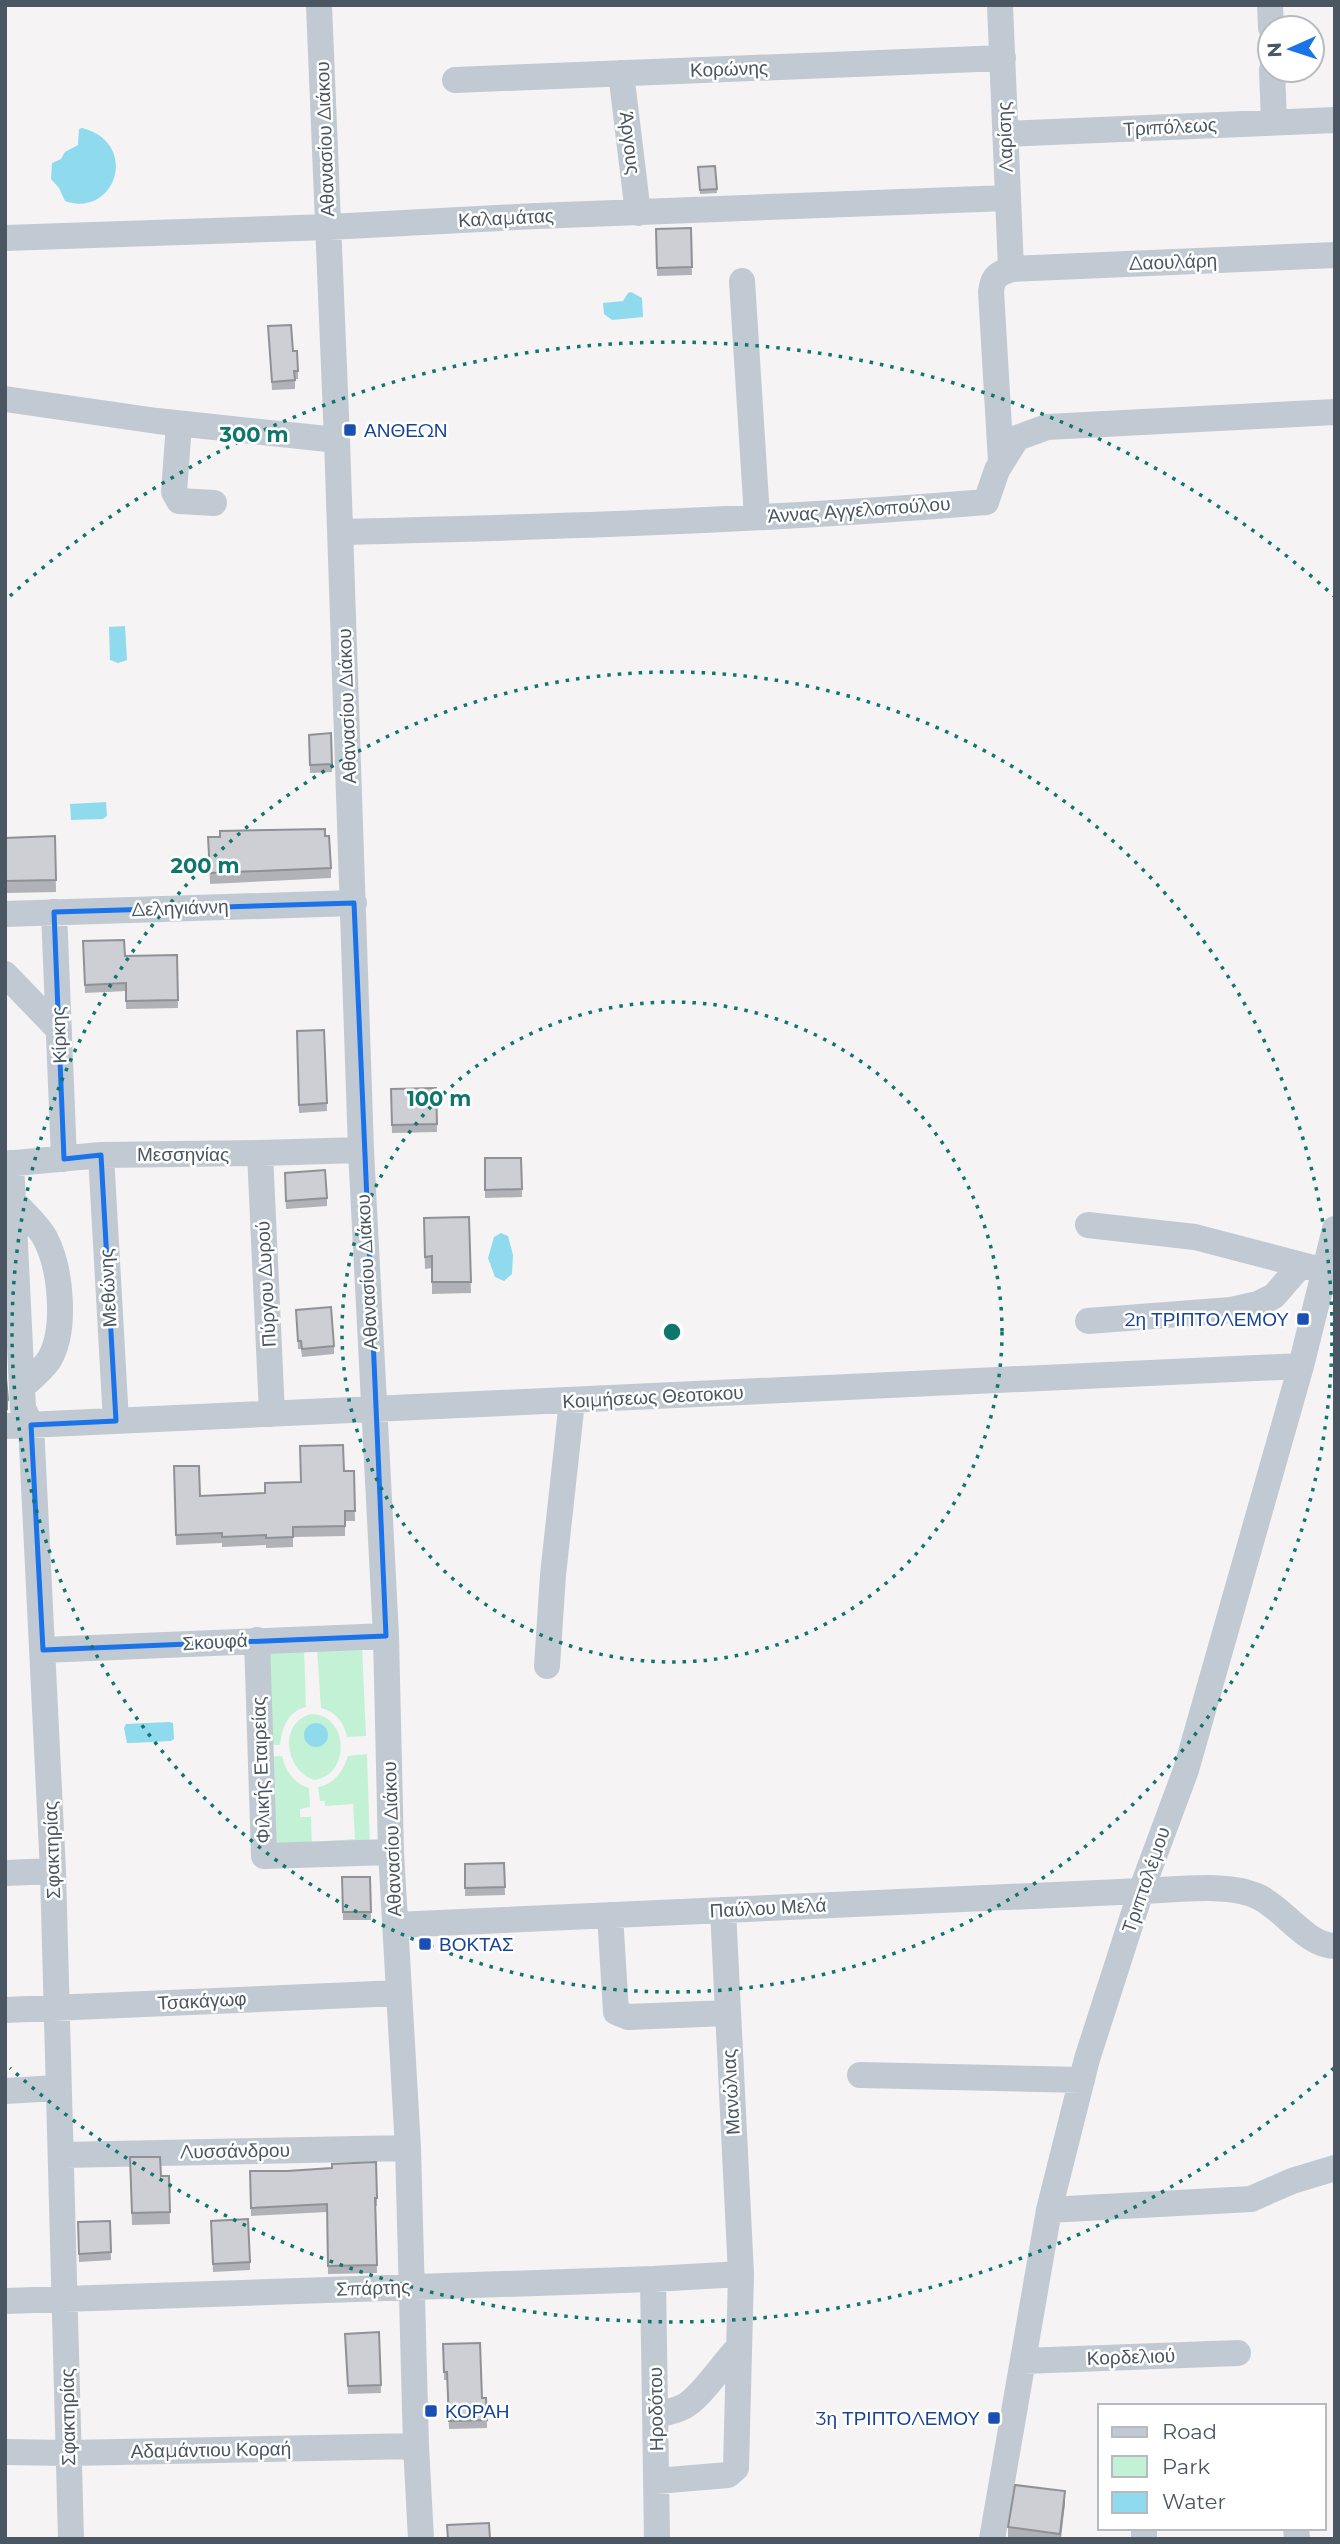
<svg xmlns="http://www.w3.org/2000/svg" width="1340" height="2544" font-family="Montserrat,sans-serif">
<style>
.green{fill:#c3f1d5}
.water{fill:#90daee}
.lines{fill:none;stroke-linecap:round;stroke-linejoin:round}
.minor{stroke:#c1cad2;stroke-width:26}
.wall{fill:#b0b2b7}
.shaded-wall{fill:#909195}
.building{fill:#cdcfd5;stroke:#909195;stroke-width:2}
.marked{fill:none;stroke:#1a73e8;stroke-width:5;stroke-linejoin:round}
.ring{fill:none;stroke:#0f766e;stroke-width:3.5;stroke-dasharray:3.5 7}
.transit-dot{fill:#1a4fb4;stroke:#fff;stroke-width:2.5}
.labels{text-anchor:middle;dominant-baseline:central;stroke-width:5;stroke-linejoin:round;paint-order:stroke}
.street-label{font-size:19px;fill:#4a5661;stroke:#fff}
.transit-label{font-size:19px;fill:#164399;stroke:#fff;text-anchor:start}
.centre{fill:#0f766e;stroke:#fff;stroke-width:3.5}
.ring-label{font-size:21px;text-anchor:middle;font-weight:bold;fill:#0f766e;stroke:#fff;stroke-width:5;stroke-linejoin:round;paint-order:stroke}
</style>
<rect width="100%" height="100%" fill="#f5f3f3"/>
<path class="green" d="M362,1647L366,1736L347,1737C344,1722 336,1712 321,1708L317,1648Z
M304,1649L306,1707C288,1711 282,1728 280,1745H264L260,1651Z
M311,1714C349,1714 351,1776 314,1780C285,1770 278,1723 311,1714Z
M367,1754L370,1847L327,1841L355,1839L353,1804L325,1806V1801H320L318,1787C335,1784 343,1771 348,1756Z
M282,1756C285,1770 294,1784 309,1788L310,1807L300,1809V1817H311L312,1850L268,1852L265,1757Z"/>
<path class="water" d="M82,128C141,143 115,219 65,201L59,188L51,179L52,163L61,159L65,152L78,145L79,129Z
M631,292L642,298L643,317L612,320L604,314L603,303L623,301L628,293Z
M125,626L127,660L118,663L110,660L109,627Z
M106,802L107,816L103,819L71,820L70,804Z
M501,1233L508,1236L513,1255L512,1274L504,1281L495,1277L488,1258L494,1237Z
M169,1722L173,1723L174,1739L171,1741L132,1743H127L124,1728L126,1724Z
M304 1735a12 12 0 1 1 24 0a12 12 0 1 1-24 0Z"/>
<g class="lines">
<path class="minor" d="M319,5L337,440L361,1150L386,1636L391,1852L408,2148L416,2446L421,2539
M1000,5L1011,269
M1270,5L1271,28
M1272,70L1274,122
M621,73L638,213
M455,80L1003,58
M1005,134L1335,120
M5,238L329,227L536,216L1007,198
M742,281L757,517
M5,399L157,421L337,440
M179,424L174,492L179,501L214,503
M1001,462L991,291C993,276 998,274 1011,269L1335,255
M340,532C556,527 771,520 986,502L997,470L1017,438L1047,427L1335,412
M54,912L64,1159
M5,914L354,903
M5,974L59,1030
M260,1153L272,1414
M101,1155L116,1421
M11,1163L23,1408L31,1425L53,1871L71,2539
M5,1164L101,1155L260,1153L361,1150
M13,1201C23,1212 38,1225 45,1238C61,1268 67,1330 49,1360C42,1370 31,1379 22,1387
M1088,1225L1195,1237L1325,1271
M1088,1321L1231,1310L1258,1304L1274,1296L1301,1265
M5,1426L1301,1366
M257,1640L264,1856L391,1852
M43,1650L386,1636
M547,1666L553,1575L572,1401
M5,1873L53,1871
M610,1915L616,2012L628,2017L727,2013
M395,1925L1141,1891C1175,1890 1229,1882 1259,1897C1285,1910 1307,1946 1335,1946
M5,2010L399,1993
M860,2075L1082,2080
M5,2091L58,2088
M62,2155L408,2148
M1049,2210L1251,2199L1292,2181L1335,2168
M653,2279L657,2539
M5,2301L653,2279L741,2274
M1023,2361L1238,2353
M656,2415C665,2413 675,2411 683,2407C701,2398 722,2364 739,2347
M5,2452L69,2453L416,2446
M657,2481L728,2475L736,2468L741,2274L723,1910
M1144,2528V2539
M1296,2528L1297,2539
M992,2539L1049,2210L1087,2059L1141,1891L1186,1770L1301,1366L1335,1229"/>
</g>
<path class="wall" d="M715,166L717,193L700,194L698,167Z
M691,228L692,275L657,276L656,229Z
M268,326L293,351L298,371V379H295V389L272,390Z
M331,733L332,772L310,773L309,735Z
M55,836L56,892L5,893V838Z
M325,836L331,868V878L210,884L208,837Z
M83,941L125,956L177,955L178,1008L126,1009V991L85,993Z
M324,1030L327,1111L299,1113L297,1031Z
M436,1088L437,1132L392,1133L391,1089Z
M485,1158H521L522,1197L485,1198Z
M285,1181L327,1198V1206L286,1209Z
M469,1217L471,1293L432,1294V1268L425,1269L424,1218Z
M296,1310L334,1346V1354L302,1357L301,1349H298Z
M174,1466L200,1496L265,1493L301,1482L344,1471H354L355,1521H345V1536L293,1537V1547L266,1548V1545L222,1547V1543L176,1545Z
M504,1863L505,1895L465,1896V1864Z
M342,1877H370L371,1920H343Z
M130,2157L161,2176H169L170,2224L132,2225Z
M250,2171L377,2198V2206H376L377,2273L328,2274L327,2212L251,2216Z
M110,2221L111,2260L79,2262L78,2222Z
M211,2229L250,2262V2270L213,2272Z
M379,2332L381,2393L348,2394L345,2342Z
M443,2344L482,2398L487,2420V2428L449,2429L447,2380H444Z
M1065,2503L1061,2539H1008V2527Z"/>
<path class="shaded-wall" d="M5,1400H8V1410L5,1411Z
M1065,2491V2503L1060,2539V2534Z"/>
<path class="building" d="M715,166L717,189L700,190L698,167Z
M691,228L692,267L657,268L656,229Z
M291,325L293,351H297L298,371H294L295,380L272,382L268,326Z
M331,733L332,764L310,765L309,735Z
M325,829V836H329L331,868L210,873L208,837H220V831Z
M55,836L56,880L5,881V838Z
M124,940L125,956L177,955L178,1000L126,1001V983L85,985L83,941Z
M324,1030L327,1103L299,1105L297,1031Z
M436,1088L437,1124L392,1125L391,1089Z
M485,1158H521L522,1189L485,1190Z
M325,1170L327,1198L286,1201L285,1173Z
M469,1217L471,1282H432V1256L425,1257L424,1218Z
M331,1307L334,1346L302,1349L301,1341H298L296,1310Z
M5,1367L8,1400H5Z
M343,1445L344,1471H354L355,1511H345V1526L293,1527V1537L266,1538V1535L222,1537V1533L176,1535L174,1466H199L200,1496L265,1493V1483L301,1482L300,1446Z
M504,1863L505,1887L465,1888V1864Z
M342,1877H370L371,1912H343Z
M130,2157H160L161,2176H169L170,2212L132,2213Z
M376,2162L377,2198H375L377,2265L328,2266L327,2204L251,2208L250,2171H287L332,2168V2164Z
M248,2219L250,2262L213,2264L211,2221Z
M110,2221L111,2252L79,2254L78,2222Z
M379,2332L381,2385L348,2386L345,2334Z
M480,2343L482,2398H486L487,2420L449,2421L447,2372H444L443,2344Z
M1015,2485L1065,2491L1060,2534L1008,2527Z
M489,2523L490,2539H448L447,2525Z"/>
<path class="marked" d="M354,903L386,1636L43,1650L31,1425L116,1421L101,1155L64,1159L54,912Z"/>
<g class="ring">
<circle cx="672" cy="1332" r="330"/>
<circle cx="672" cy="1332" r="660"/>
<path d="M1334 2068A990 990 0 0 1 10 2068M10 596A990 990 0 0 1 1334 596"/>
</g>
<g class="transit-dot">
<rect x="343" y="423" width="14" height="14" rx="3.5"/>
<rect x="1296" y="1312" width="14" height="14" rx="3.5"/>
<rect x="418" y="1937" width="14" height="14" rx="3.5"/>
<rect x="424" y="2404" width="14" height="14" rx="3.5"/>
<rect x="987" y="2411" width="14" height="14" rx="3.5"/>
</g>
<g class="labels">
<g class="street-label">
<text transform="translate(729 69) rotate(-2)">Κορώνης</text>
<text transform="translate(1170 127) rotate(-3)">Τριπόλεως</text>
<text transform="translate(1005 137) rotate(-92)">Λαρίσης</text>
<text transform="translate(325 139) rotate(-92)">Αθανασίου Διάκου</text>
<text transform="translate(630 143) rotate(83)">Άργους</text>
<text transform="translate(506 218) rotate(-3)">Καλαμάτας</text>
<text transform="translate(1173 262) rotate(-2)">Δαουλάρη</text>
<text transform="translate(859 510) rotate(-4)">Άννας Αγγελοπούλου</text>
<text transform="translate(347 706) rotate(-92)">Αθανασίου Διάκου</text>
<text transform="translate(180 908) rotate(-2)">Δεληγιάννη</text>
<text transform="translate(59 1035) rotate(-92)">Κίρκης</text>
<text x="183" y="1154">Μεσσηνίας</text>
<text transform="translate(367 1272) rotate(-93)">Αθανασίου Διάκου</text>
<text transform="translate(266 1284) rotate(-93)">Πύργου Δυρού</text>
<text transform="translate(108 1288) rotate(-93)">Μεθώνης</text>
<text transform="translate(653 1397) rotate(-3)">Κοιμήσεως Θεοτοκου</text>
<text transform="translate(215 1642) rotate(-3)">Σκουφά</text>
<text transform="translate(261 1770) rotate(-92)">Φιλικής Εταιρείας</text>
<text transform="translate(392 1839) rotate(-92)">Αθανασίου Διάκου</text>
<text transform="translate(52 1850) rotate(-92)">Σφακτηρίας</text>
<text transform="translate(1146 1880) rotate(-71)">Τριπτολέμου</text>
<text transform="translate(768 1908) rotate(-3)">Παύλου Μελά</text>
<text transform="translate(202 2001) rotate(-3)">Τσακάγωφ</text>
<text transform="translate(731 2092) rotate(-93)">Μανώλιας</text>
<text transform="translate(235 2151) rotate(-1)">Λυσσάνδρου</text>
<text transform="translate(373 2288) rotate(-2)">Σπάρτης</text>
<text transform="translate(1131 2357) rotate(-2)">Κορδελιού</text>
<text transform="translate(656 2409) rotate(-91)">Ηροδότου</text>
<text transform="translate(68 2417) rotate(-91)">Σφακτηρίας</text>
<text transform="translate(211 2450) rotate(-1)">Αδαμάντιου Κοραή</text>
</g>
<g class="transit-label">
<text x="364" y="430">ΑΝΘΕΩΝ</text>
<text x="1289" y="1319" text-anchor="end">2η ΤΡΙΠΤΟΛΕΜΟΥ</text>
<text x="439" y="1944">ΒΟΚΤΑΣ</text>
<text x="445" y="2411">ΚΟΡΑΗ</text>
<text x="980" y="2418" text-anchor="end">3η ΤΡΙΠΤΟΛΕΜΟΥ</text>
</g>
</g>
<circle cx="672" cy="1332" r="10" class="centre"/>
<g class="ring-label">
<text x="254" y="442">300 m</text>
<text x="205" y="873">200 m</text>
<text x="439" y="1106">100 m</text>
</g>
<rect width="1340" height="2544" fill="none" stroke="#4a5661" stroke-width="14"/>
<rect x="1098" y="2404" width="228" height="126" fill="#ffffff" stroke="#b7bbc0" stroke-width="2"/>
<rect x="1112" y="2427" width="35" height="10" fill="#c1cad2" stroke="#b7bbc0" stroke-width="2"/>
<text x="1162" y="2439" font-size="21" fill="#4a5661">Road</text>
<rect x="1112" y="2456" width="35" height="21" fill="#c3f1d5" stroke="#b7bbc0" stroke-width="2"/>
<text x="1162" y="2474" font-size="21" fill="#4a5661">Park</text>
<rect x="1112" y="2492" width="35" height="21" fill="#90daee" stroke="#b7bbc0" stroke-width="2"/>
<text x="1162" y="2509" font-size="21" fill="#4a5661">Water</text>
<g transform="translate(1291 49) rotate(267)"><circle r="33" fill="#ffffff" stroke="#b7bbc0" stroke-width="2"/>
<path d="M0-5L12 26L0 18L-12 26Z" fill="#1a73e8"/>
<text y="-10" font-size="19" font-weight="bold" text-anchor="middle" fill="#4a5661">N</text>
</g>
</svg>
